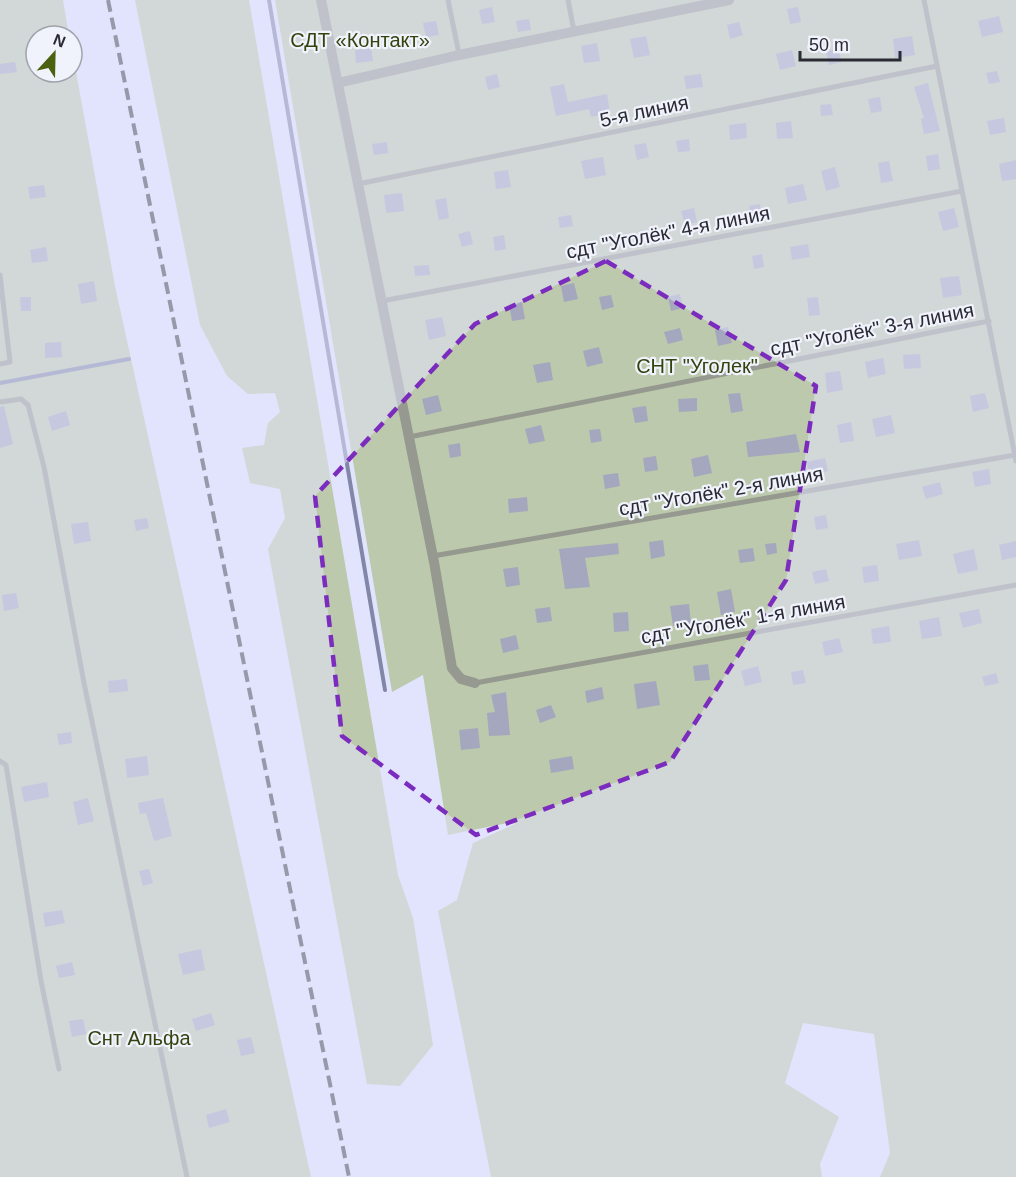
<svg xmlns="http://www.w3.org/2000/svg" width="1016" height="1177" font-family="Arial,sans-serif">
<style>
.green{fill:#bdc9ac}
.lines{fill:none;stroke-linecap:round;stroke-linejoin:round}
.stream{stroke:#8286a7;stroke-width:4}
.building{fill:#a4a7be}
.lane{stroke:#95998f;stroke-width:5}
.street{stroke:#95998f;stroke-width:10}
.rail{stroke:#3d3e48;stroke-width:4;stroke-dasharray:12 6;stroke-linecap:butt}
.marked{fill:none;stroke:#7b2cbf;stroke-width:4.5;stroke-dasharray:12 8;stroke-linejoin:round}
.labels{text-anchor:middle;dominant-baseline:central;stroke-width:4.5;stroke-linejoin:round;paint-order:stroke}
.park-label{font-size:20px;fill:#33430e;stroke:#f1f3fc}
.street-label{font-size:20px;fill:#292a33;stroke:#f1f3fc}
</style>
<rect width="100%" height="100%" fill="#e1e4fc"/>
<path class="green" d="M0,0H63L69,36H36V72H72V50L115,286L311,1177H0Z
M135,0H249L398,875L413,918L433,1045L400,1086L367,1084L268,549L285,518L280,489L250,483L242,448L264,445L268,423L280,412L275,393L248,394L227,376L200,325Z
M275,0H1016V1177H880L890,1153L874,1034L803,1023L785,1083L839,1117L820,1164L822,1177H491L438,911L457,900L473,843L515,824L513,822L448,835L423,675L392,692Z"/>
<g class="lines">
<path class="stream" d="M269,0L385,690
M0,383L129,359"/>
</g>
<path class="building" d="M492,7L495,22L482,24L479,10Z
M798,7L801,22L790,24L787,9Z
M999,16L1003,32L982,37L978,21Z
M529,19L531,30L518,32L516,21Z
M436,21L439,35L426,37L423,23Z
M739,22L743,35L730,39L727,25Z
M646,36L650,55L634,58L630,39Z
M912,36L915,55L895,58L893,39Z
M597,43L600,61L584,63L581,46Z
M371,48L373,61L356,63L355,50Z
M839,49L841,62L829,65L826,51Z
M792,50L796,66L780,70L776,54Z
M15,62L17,72L0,74V64Z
M997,71L1000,82L989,84L986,73Z
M497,74L500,87L488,90L485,77Z
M701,74L703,87L686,89L684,76Z
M928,83L940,131L924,134L921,119L924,118L914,87Z
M564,84L568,102L607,94L610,113L591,117L589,109L556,116L550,87Z
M880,97L882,111L871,113L868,99Z
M831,104L833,115L821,116L820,105Z
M1004,118L1006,132L990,135L987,121Z
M791,121L793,138L777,139L776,123Z
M746,123L747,138L730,140L729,125Z
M689,139L690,151L678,152L676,141Z
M387,142L388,153L374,155L372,144Z
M646,143L649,157L637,160L634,145Z
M938,154L940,169L928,171L926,156Z
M603,157L606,175L585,179L581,161Z
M1016,160V179L1002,181L999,164Z
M889,161L893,181L881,183L878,163Z
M835,167L840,187L826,191L821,171Z
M508,170L511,187L496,189L494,172Z
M803,184L807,200L788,204L785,188Z
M44,185L46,197L30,199L28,187Z
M402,193L404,211L386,213L384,195Z
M446,198L449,218L439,220L435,200Z
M760,204L762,216L751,218L749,206Z
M694,208L697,222L685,225L681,211Z
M954,208L959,227L943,231L938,212Z
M571,215L573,226L560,228L558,217Z
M470,231L473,244L462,247L458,234Z
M504,235L506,249L495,251L493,237Z
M808,244L810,257L792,260L790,247Z
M46,247L48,261L32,263L30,250Z
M762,254L764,267L754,269L752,256Z
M429,265L430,275L415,276L414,266Z
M959,276L962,295L943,298L940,278Z
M94,281L97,301L81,304L78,284Z
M574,283L578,299L564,302L561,286Z
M680,294L683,308L671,311L668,297Z
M611,295L614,307L602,310L599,297Z
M20,297H31V311H21Z
M818,297L820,315L809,316L807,298Z
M522,302L525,319L512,321L509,304Z
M442,317L446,336L429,340L425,320Z
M728,327L732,343L718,346L715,330Z
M680,328L683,340L668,344L664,332Z
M61,342L62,357L45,358V343Z
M599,347L603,363L587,367L583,351Z
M920,354L921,368L904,369L903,355Z
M883,358L886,374L868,378L865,362Z
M550,362L553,380L537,383L533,365Z
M840,371L843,390L827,393L825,373Z
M740,393L743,411L731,413L728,394Z
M985,393L989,408L973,412L970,396Z
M438,395L442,411L426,415L422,399Z
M697,398V411L679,412L678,399Z
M4,406L13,444L0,448V407Z
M646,406L648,421L635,423L632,408Z
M66,411L70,425L52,431L48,417Z
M891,415L895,433L876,437L872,419Z
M851,422L854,441L840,443L837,425Z
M541,425L545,441L529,444L525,429Z
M600,429L602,441L591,443L589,430Z
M796,434L800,452L748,457L746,442Z
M460,443L461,456L450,458L448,445Z
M708,455L712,473L694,477L691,459Z
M656,456L658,470L645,472L643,458Z
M825,458L828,471L809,475L807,462Z
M989,469L991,484L975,487L972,472Z
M618,473L620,486L605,489L603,475Z
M940,482L943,494L926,499L922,487Z
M527,497L528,511L509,513L508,499Z
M826,515L828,528L816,530L814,517Z
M147,518L149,528L136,531L134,520Z
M88,522L91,541L74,544L71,524Z
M663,540L665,556L651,559L649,542Z
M919,540L922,556L899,560L896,544Z
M1016,541V557L1002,560L999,545Z
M618,543L619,554L585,558L590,587L565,589L559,549Z
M776,543L777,553L767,555L765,544Z
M753,548L755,561L740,563L738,550Z
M974,549L978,570L958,574L953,554Z
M877,565L879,581L864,583L862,567Z
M518,567L520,585L506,587L503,569Z
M826,569L829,581L815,584L812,572Z
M731,589L735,612L721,615L717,592Z
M16,593L19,608L4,611L2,595Z
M689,604L691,624L673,626L670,606Z
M550,607L552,621L537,623L535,609Z
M979,609L982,623L963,628L959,613Z
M628,612L629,631L614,632L613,613Z
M939,617L942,636L922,639L919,621Z
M889,626L891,642L873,644L871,629Z
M516,635L519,649L503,653L500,639Z
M839,638L843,652L825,656L822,642Z
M708,664L710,680L695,681L693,666Z
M758,666L762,682L745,686L741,671Z
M803,670L806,683L793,685L791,672Z
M996,673L999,683L985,686L982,677Z
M127,679L128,691L109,693L108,681Z
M656,681L660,705L637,709L634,684Z
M602,687L604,699L587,703L585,691Z
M506,692L510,735L489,736L487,713L495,712L491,695Z
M551,705L556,717L540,723L536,710Z
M478,728L480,748L461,750L459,730Z
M71,732L72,743L59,745L57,734Z
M147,756L149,775L127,778L125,759Z
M572,756L574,769L551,773L549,760Z
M47,782L49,797L24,802L21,787Z
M88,798L94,821L78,825L73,802Z
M163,798L172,836L154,841L146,813L140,814L138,803Z
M149,869L153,883L143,886L139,871Z
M62,910L65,923L45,927L43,913Z
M201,949L205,970L183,975L178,954Z
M72,962L75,975L59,978L56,966Z
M211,1013L215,1025L196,1031L192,1019Z
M83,1019L86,1034L72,1037L69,1021Z
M251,1037L255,1053L241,1056L237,1040Z
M226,1109L230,1122L209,1128L206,1115Z"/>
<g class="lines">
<path class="lane" d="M448,0L459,54
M568,0L574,31
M924,0L1016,461
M358,184L937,66
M0,275L10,362L0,364
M382,301L962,191
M0,402L21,399L28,405L44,467L84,683L187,1177
M409,437L989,321
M433,556L1015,455
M475,683L1016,585
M0,761L6,765L41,981L59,1069"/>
<path class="street" d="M321,0L434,562L452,668L461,679L475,683
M338,83L459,55L729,0"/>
<path class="rail" d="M108,0L349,1177"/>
</g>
<path d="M0 0H1016V1177H0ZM606,261L816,386L786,580L670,762L476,835L342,736L315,496L475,324Z" fill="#e1e4fc" fill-opacity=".55" fill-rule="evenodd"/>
<path class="marked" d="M606,261L816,386L786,580L670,762L476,835L342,736L315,496L475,324Z"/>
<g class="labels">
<g class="park-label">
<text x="360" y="40">СДТ «Контакт»</text>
<text x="697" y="366">СНТ "Уголек"</text>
<text x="139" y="1038">Снт Альфа</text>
</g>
<g class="street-label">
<text transform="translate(644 111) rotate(-12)">5-я линия</text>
<text transform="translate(668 232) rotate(-11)">сдт "Уголёк" 4-я линия</text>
<text transform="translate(872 329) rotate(-11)">сдт "Уголёк" 3-я линия</text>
<text transform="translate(721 491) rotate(-10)">сдт "Уголёк" 2-я линия</text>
<text transform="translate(743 619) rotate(-10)">сдт "Уголёк" 1-я линия</text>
</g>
</g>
<g transform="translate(54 54) rotate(22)"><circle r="28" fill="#f1f3fc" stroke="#a1a3ac" stroke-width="1.5"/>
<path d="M0-4.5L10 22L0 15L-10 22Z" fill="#4a6210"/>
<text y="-9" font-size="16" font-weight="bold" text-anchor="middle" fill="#292a33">N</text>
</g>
<path d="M800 51v9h100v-9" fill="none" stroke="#292a33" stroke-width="3"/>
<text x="809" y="51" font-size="18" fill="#292a33" stroke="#f1f3fc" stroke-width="4.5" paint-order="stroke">50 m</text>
</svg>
